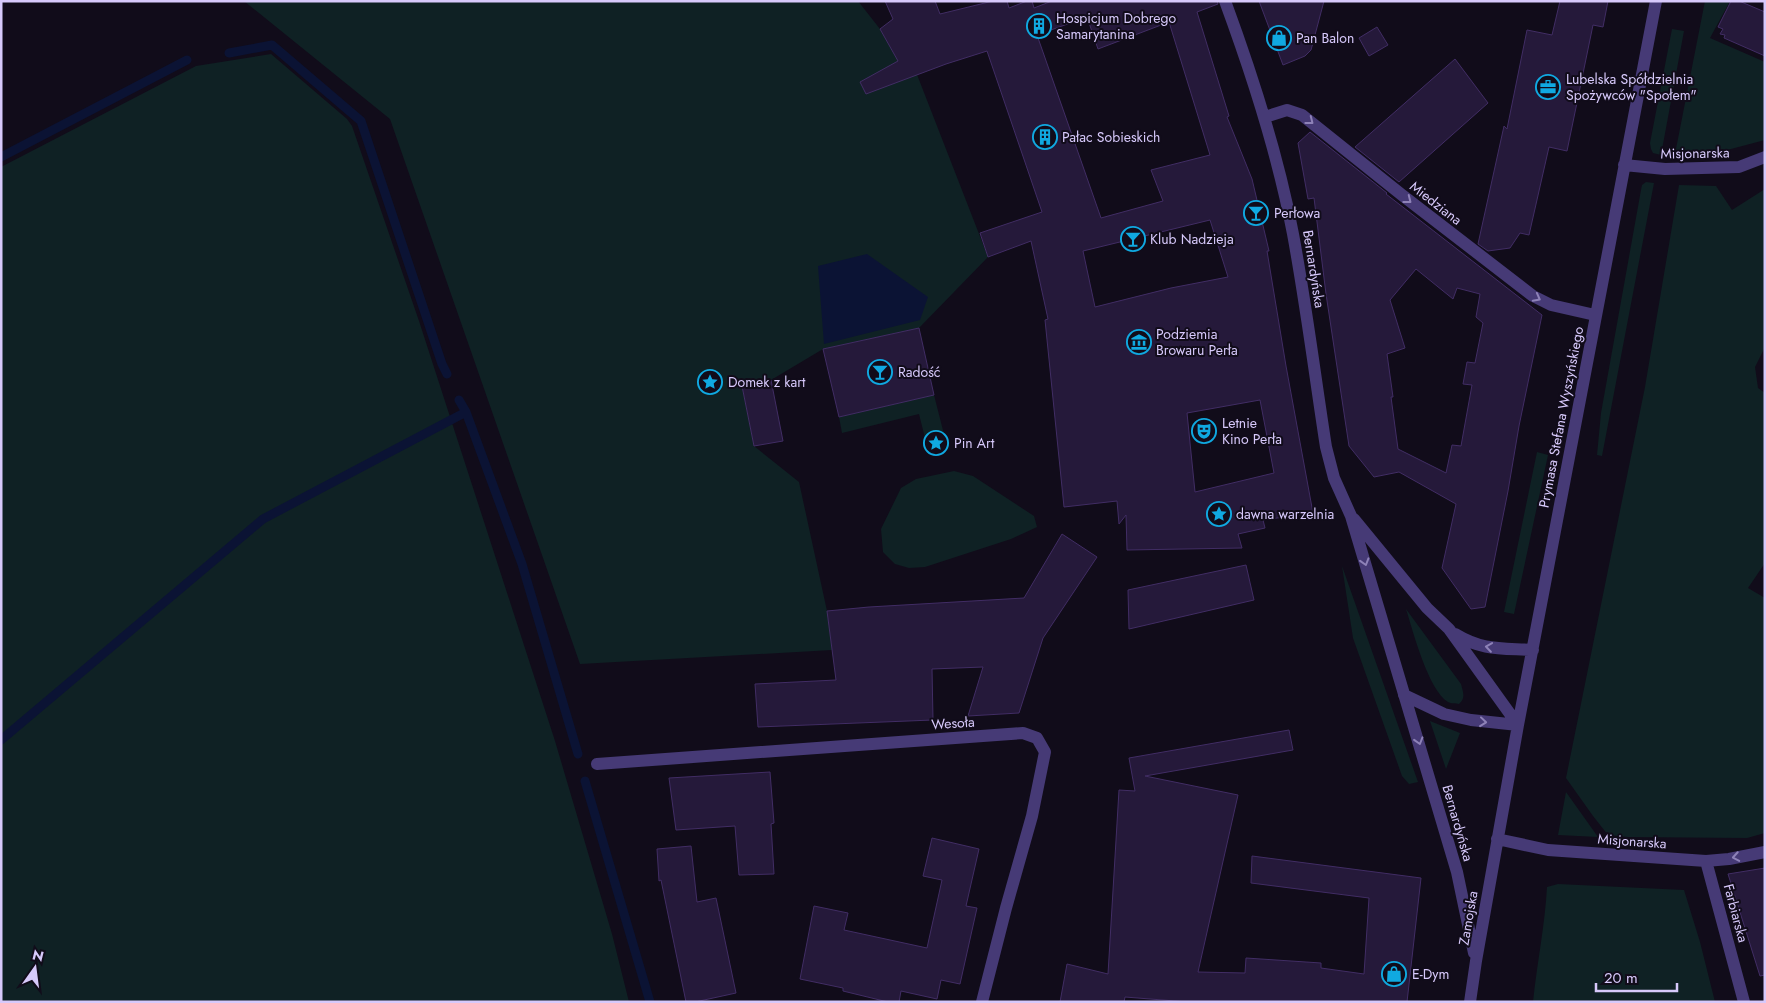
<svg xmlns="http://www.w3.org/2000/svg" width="1766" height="1003" font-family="Jost,sans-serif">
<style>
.green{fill:#0f2124}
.water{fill:#0b1334}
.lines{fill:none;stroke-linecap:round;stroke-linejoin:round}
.stream{stroke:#0b1334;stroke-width:9}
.building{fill:#25193a;stroke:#412d64;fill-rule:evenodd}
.street{stroke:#463a76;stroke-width:12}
.oneway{stroke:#8e82b8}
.labels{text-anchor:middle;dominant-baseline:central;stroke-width:4;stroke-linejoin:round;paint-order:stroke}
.poi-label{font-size:14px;fill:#d7c9fb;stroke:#110c1a;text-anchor:start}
.street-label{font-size:14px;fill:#d7c9fb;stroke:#110c1a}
</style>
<rect width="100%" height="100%" fill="#110c1a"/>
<path class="green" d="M244,1H858L880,29L897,59L909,54L988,257L919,328L823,349L771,380L742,386L754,446L799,482L827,611L832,650L580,664L390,119Z
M1705,1H1730L1710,38L1765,62V140L1712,154H1675Z
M1672,29L1684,31L1661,155L1653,153L1651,149L1650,143Z
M271,54L347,119L352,126L419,321L555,741L612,934L629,1002H1V167L196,66Z
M1646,182L1654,183L1602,456L1597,455L1601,413L1641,190L1642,185Z
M1679,185L1716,186L1732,210L1765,189V347L1755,367L1758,388L1765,393V563L1748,588L1765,598V833L1747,838L1628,837L1608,835L1593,816L1566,778L1645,387Z
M934,395L947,446L928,450L919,414L842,433L839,417Z
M1537,452L1548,455L1514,614L1504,612Z
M954,471L973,476L1034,516L1037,527L1011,539L925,567L909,568L895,564L883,552L881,529L901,488L916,479Z
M1342,566L1418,782L1409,784L1402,776L1353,638Z
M1406,609L1461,684C1463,692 1466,698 1459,704C1456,703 1451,704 1448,702C1428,690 1413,631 1406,609Z
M1430,721L1460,733L1446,769Z
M1566,792L1598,837L1558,835Z
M1558,884L1684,890L1700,942L1715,1002H1533C1537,963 1545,925 1547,887Z"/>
<path class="water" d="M867,254L928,297L920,320L824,344L818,266Z"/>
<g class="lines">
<path class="stream" d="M229,53L272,45L361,121L442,364L447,374
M1,157L187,60
M459,400L466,412L522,564L578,754
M1,740L263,519L466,412
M585,781L650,1002"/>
</g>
<path class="building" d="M885,1H935L940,14L993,1H1007L1009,8L1027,1H1032L1034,8L1052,1H1217L1218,4L1197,12L1229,116L1227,117L1252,179L1269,251H1267L1286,366L1313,513L1263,520L1265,528L1238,534L1242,548L1127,550L1126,515L1119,524L1117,501L1064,507L1045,320L1048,319L1031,241L988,257L980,233L1042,212L987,51L946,64L866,94L860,82L898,61L880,29L893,19ZM1087,17L1098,49L1169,22L1210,155L1151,170L1163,201L1101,218L1037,35ZM1210,220L1228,277L1171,288L1095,307L1083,251ZM1260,400L1274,473L1195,492L1187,413Z
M1259,1H1324L1311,50L1305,56L1283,65Z
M1560,1H1608L1603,27L1593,25L1567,151L1549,147L1529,235L1520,233L1510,248L1488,251L1478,244L1504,126L1507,129L1527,30L1552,35Z
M1731,1H1739L1765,12V56L1724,38L1725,35L1720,34L1723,29L1718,27Z
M1377,27L1388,45L1369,56L1359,38Z
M1455,59L1488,103L1399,182L1355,147Z
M1310,132L1387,193L1386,194L1542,315L1519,426L1508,491L1485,607L1471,609L1442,568L1456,504L1399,472L1374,477L1349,446L1326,294L1314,198L1308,199L1298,143ZM1416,269L1453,299L1457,288L1480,294L1476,317L1483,323L1475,363L1467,362L1463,384L1472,385L1461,446L1452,445L1446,473L1398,449L1391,397H1393L1387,354L1405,348L1390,300Z
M919,328L934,395L839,417L823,349Z
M771,380L783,441L754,446L742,386Z
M1062,534L1097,557L1043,638L1019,713L968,716L983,667L932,669L933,720L758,727L755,684L836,680L827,611L869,607L1024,598Z
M1246,565L1254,600L1129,629L1128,590Z
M1289,730L1293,750L1145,776L1238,795L1198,972L1245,973L1246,958L1321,963V968L1364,974L1369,898L1251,883L1252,856L1421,878L1407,1002H1188L1125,997L1124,1002H1060L1067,964L1108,974L1119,790L1135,791L1129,758Z
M770,772L774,823L771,824L774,874L739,875L735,826L676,830L669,778Z
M932,838L979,849L966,906L977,908L960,984L941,980L937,999L901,991L899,1002H888L843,991V988L800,979L814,906L848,913L844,930L927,948L942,880L923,876Z
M691,846L697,902L716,898L736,993L695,1002H686L661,880L659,881L657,849Z
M1765,868V975L1760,976L1728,874Z"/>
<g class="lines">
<path class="street" d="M1225,1C1253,77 1278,154 1293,234C1306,304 1315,376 1326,447L1334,478L1351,516L1457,872L1474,953
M1265,117L1287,110L1302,115L1402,195L1533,296L1551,305L1595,315
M1624,165L1665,169L1739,167L1765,157
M1354,519L1427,608L1449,629L1518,725
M1455,634C1483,651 1501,648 1533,650
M1404,695L1444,714L1471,720L1518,725
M597,764L1023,733L1037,738L1045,752L1032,816L1006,908L982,1002
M1497,839L1548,850L1706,861L1729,859L1765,852
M1706,861L1744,1002
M1470,1002L1476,961L1518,725L1656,1"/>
</g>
<defs><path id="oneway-chevron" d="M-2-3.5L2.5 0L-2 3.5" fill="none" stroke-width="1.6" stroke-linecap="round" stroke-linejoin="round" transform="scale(1.25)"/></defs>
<g class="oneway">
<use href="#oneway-chevron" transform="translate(1310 121) rotate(38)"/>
<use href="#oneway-chevron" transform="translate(1408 200) rotate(38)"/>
<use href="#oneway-chevron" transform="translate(1537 298) rotate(28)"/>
<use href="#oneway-chevron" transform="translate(1365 562) rotate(73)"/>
<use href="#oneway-chevron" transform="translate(1489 647) rotate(-172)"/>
<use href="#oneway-chevron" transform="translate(1483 722) rotate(6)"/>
<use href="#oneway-chevron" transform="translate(1419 741) rotate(73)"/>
<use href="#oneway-chevron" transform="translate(1736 857) rotate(170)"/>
</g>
<defs>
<symbol id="building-ring" viewBox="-11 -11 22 22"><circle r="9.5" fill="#110c1a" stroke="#10a9e1" stroke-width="1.5"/><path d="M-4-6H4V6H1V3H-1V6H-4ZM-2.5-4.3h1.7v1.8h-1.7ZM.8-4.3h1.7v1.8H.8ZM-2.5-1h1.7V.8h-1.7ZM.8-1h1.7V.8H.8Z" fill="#10a9e1"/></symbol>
<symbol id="shop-ring" viewBox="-11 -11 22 22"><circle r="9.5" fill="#110c1a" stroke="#10a9e1" stroke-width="1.5"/><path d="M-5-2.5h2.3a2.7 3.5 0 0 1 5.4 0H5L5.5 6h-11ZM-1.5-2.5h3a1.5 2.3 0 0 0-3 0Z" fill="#10a9e1"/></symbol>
<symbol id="office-ring" viewBox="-11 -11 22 22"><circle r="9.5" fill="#110c1a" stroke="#10a9e1" stroke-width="1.5"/><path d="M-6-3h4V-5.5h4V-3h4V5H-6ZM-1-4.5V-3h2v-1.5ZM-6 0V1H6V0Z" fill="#10a9e1"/></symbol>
<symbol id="bar-ring" viewBox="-11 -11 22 22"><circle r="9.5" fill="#110c1a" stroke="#10a9e1" stroke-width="1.5"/><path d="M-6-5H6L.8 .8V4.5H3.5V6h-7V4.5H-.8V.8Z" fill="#10a9e1"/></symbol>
<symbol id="museum-ring" viewBox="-11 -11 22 22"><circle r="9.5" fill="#110c1a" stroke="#10a9e1" stroke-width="1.5"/><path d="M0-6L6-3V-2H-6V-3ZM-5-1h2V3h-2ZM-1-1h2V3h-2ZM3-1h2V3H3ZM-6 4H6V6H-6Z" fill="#10a9e1"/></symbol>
<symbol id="sight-ring" viewBox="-11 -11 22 22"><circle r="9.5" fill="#110c1a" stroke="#10a9e1" stroke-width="1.5"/><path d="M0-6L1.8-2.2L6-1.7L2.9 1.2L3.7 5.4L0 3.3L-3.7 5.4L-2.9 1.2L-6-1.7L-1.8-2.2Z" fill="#10a9e1"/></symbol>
<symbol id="theatre-ring" viewBox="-11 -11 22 22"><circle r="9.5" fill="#110c1a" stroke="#10a9e1" stroke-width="1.5"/><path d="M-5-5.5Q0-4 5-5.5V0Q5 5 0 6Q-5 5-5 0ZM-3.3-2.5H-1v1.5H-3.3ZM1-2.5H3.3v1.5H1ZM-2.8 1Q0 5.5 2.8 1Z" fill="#10a9e1"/></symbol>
</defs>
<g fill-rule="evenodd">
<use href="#building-ring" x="1025" y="12" width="28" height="28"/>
<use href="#shop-ring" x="1265" y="24" width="28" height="28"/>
<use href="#office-ring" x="1534" y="73" width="28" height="28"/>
<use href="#building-ring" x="1031" y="123" width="28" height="28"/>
<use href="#bar-ring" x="1242" y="199" width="28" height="28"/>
<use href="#bar-ring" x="1119" y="225" width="28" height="28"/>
<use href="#museum-ring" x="1125" y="328" width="28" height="28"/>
<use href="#bar-ring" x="866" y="358" width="28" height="28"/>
<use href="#sight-ring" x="696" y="368" width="28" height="28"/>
<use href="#theatre-ring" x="1190" y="417" width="28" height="28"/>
<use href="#sight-ring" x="922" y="429" width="28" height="28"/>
<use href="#sight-ring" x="1205" y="500" width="28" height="28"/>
<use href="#shop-ring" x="1380" y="960" width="28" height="28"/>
</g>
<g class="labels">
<g class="poi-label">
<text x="1056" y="18">Hospicjum Dobrego<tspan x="1056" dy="16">Samarytanina</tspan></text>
<text x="1296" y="38">Pan Balon</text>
<text x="1566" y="79">Lubelska Spółdzielnia<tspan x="1566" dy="16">Spożywców "Społem"</tspan></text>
<text x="1062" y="137">Pałac Sobieskich</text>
<text x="1274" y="213">Perłowa</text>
<text x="1150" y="239">Klub Nadzieja</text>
<text x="1156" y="334">Podziemia<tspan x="1156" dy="16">Browaru Perła</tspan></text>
<text x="898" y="372">Radość</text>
<text x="728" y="382">Domek z kart</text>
<text x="1222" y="423">Letnie<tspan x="1222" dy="16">Kino Perła</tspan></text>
<text x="954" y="443">Pin Art</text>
<text x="1236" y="514">dawna warzelnia</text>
<text x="1412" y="974">E-Dym</text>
</g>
<g class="street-label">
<text transform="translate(1695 153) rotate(-1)">Misjonarska</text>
<text transform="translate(1436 203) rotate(38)">Miedziana</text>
<text transform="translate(1314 269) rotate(81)">Bernardyńska</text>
<text transform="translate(1561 417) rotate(-79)">Prymasa Stefana Wyszyńskiego</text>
<text transform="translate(953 723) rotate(-4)">Wesoła</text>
<text transform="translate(1458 823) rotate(74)">Bernardyńska</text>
<text transform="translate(1632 841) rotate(4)">Misjonarska</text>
<text transform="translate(1736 913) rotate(75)">Farbiarska</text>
<text transform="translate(1468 918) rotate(-80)">Zamojska</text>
</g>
</g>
<rect width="1766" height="1003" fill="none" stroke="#d7c9fb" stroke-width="5"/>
<g transform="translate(35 968) rotate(14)" stroke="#110c1a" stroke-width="4" paint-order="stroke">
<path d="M0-4L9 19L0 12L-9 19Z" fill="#d7c9fb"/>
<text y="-8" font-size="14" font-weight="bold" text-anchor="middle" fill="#d7c9fb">N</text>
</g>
<path d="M1596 983v8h81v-8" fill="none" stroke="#d7c9fb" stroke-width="2.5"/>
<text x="1604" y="983" font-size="15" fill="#d7c9fb" stroke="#110c1a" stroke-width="4" paint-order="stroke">20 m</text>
</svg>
